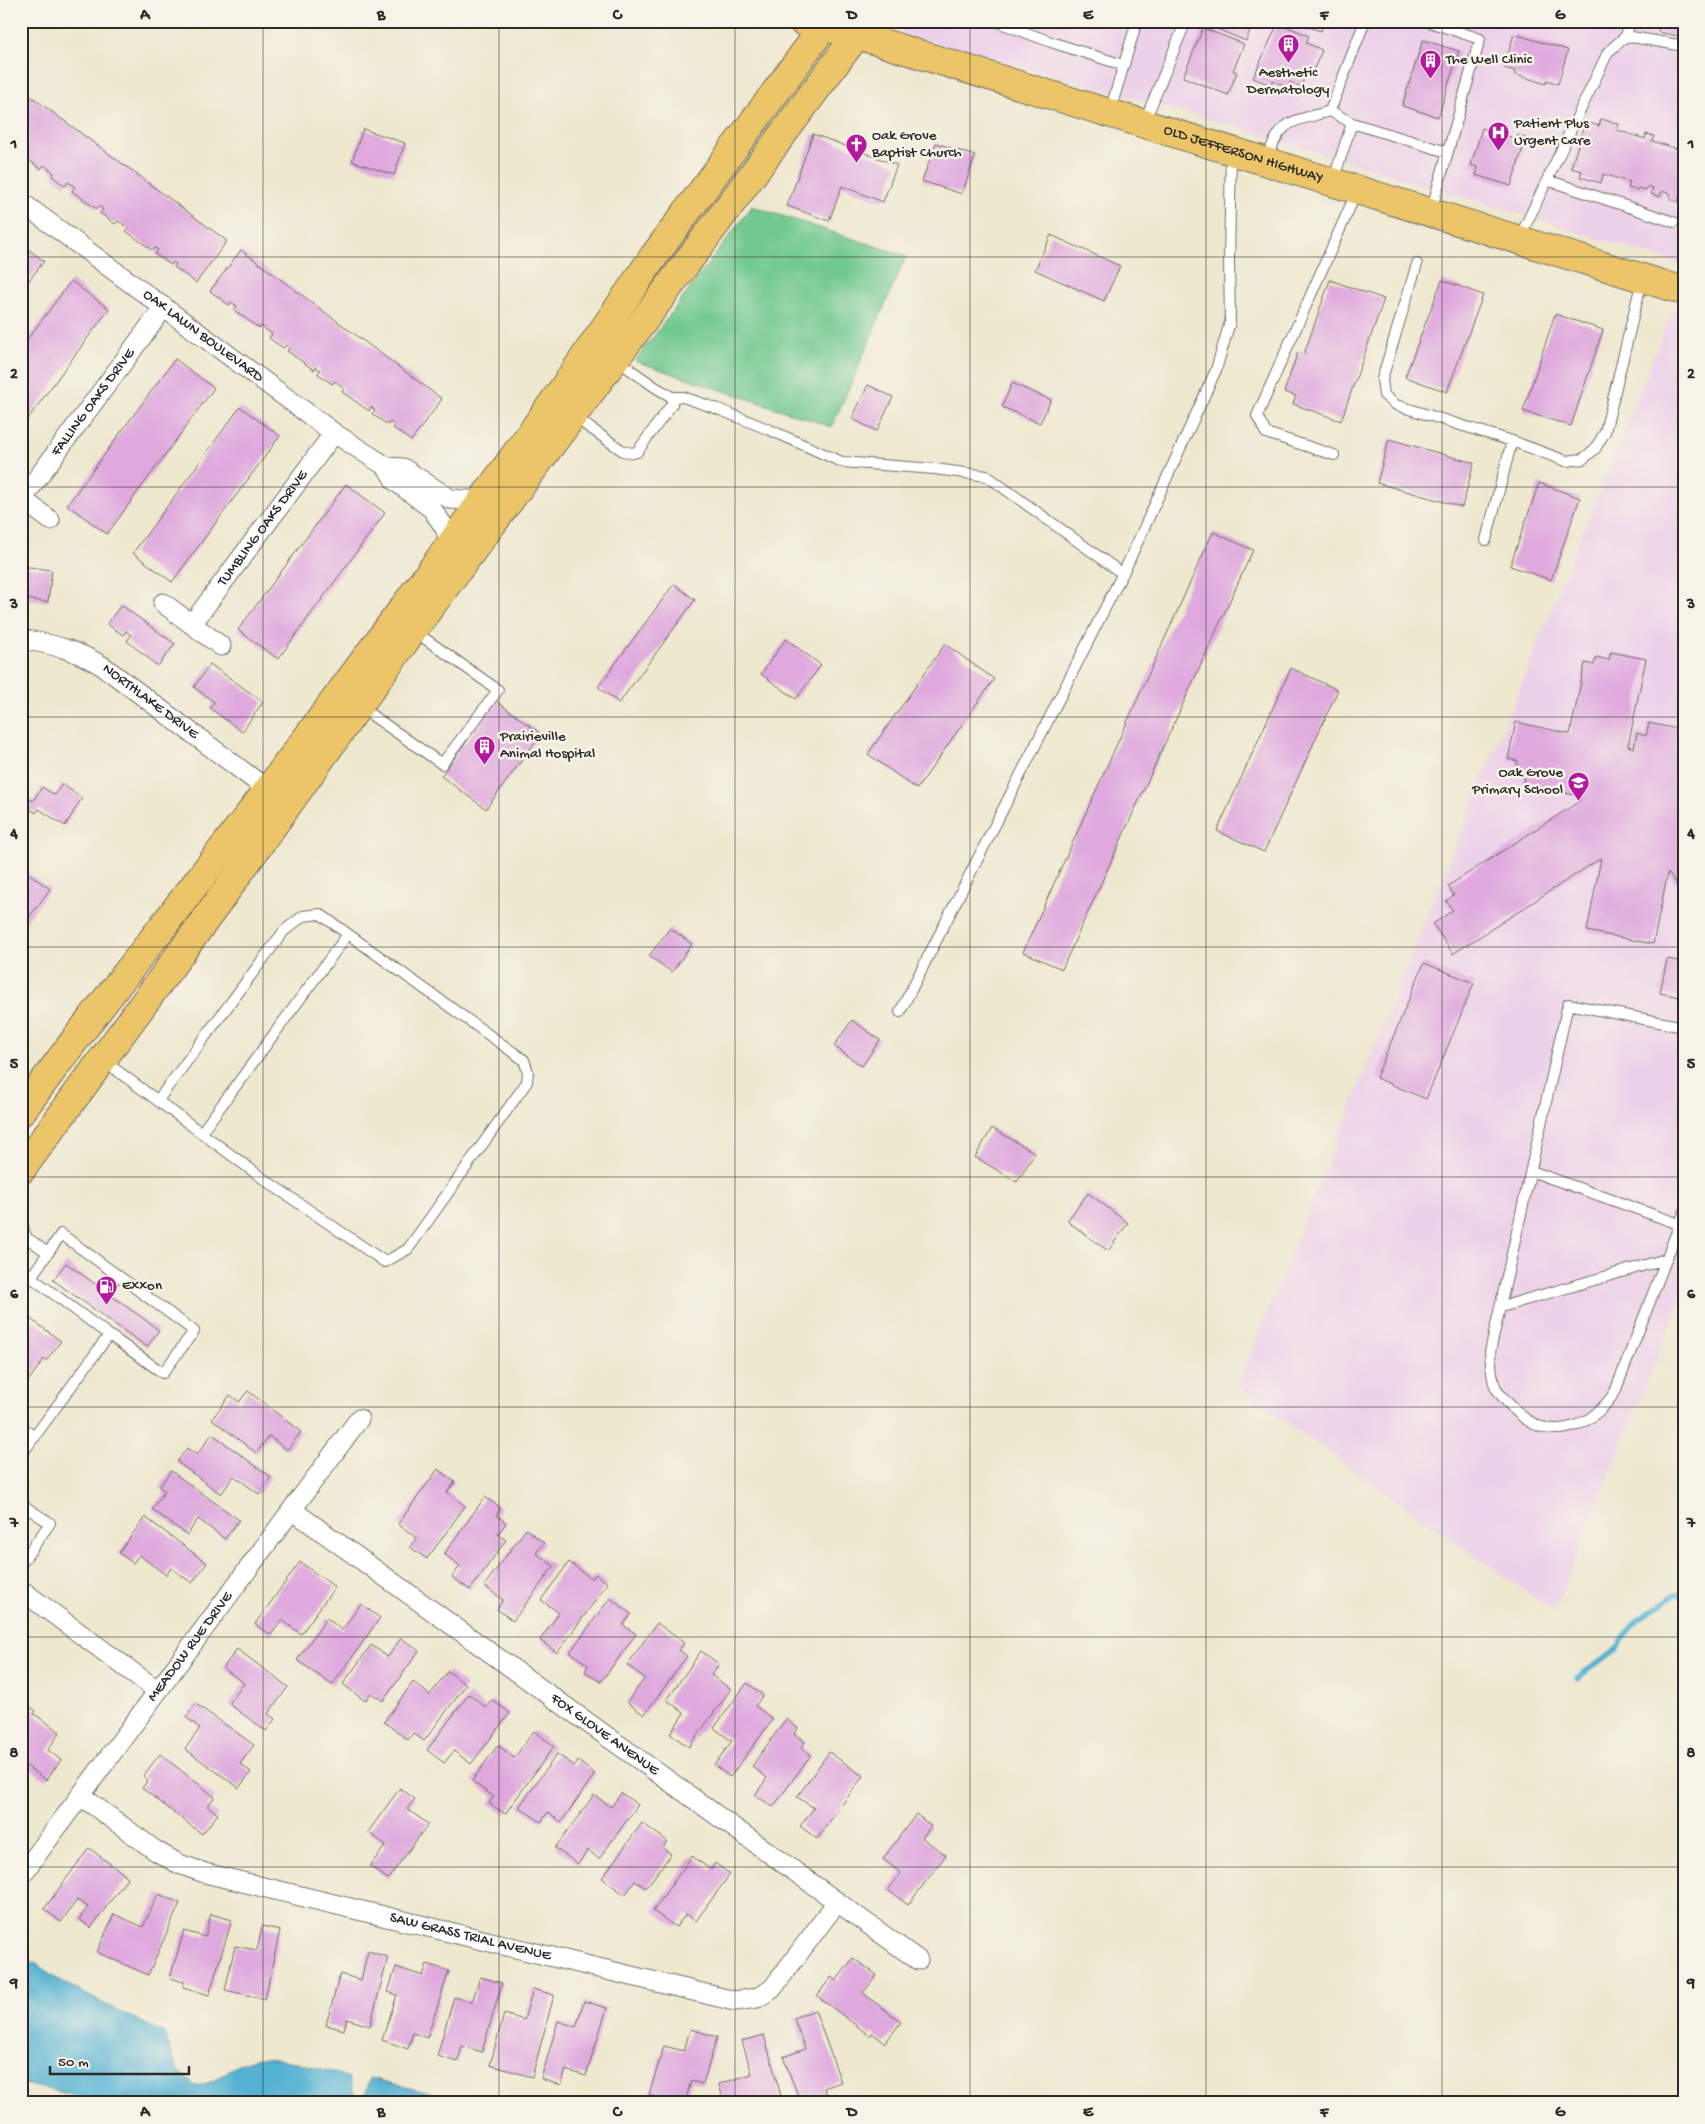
<svg xmlns="http://www.w3.org/2000/svg" width="1705" height="2124" font-family="'Gochi Hand',sans-serif">
<style>
.built{fill:#edd1e9}
.green{fill:#72c98f;stroke:#4e7a5d}
.water{fill:#55b2d3;stroke:#406e7f}
.lines{fill:none;stroke-linecap:round;stroke-linejoin:round}
.stream{stroke:#55b2d3;stroke-width:5.5}
.building{fill:#dfa9de}
.service-casing{stroke:#6f6d64;stroke-width:12}
.minor-casing{stroke:#6f6d64;stroke-width:21}
.primary-casing{stroke:#6f6d64;stroke-width:30}
.service{stroke:#fff;stroke-width:10}
.minor{stroke:#fff;stroke-width:19}
.primary{stroke:#edc569;stroke-width:28}
.grid{fill:none;stroke:#2b2b2b;stroke-width:1;stroke-opacity:0.55}
.labels{text-anchor:middle;dominant-baseline:central;stroke-width:5;stroke-linejoin:round;paint-order:stroke}
.poi-label{font-size:15px;fill:#2b2b2b;stroke:#f7f3e8;text-anchor:start}
.street-label{font-size:15px;fill:#2b2b2b;stroke:#f7f3e8}
.neatline{fill:none;stroke:#2b2b2b;stroke-width:2}
.grid-label{font-size:16px;text-anchor:middle;font-weight:bold;fill:#2b2b2b}
</style>
<rect width="100%" height="100%" fill="#f7f3e8"/>
<filter id="ink" filterUnits="userSpaceOnUse"><feTurbulence type="fractalNoise" baseFrequency=".02" numOctaves="2"/><feDisplacementMap in="SourceGraphic" scale="10" xChannelSelector="R" yChannelSelector="G"/><feConvolveMatrix kernelMatrix="1 2 1 2 8 2 1 2 1" color-interpolation-filters="sRGB"/></filter>
<filter id="wash" filterUnits="userSpaceOnUse"><feTurbulence type="fractalNoise" baseFrequency=".0096" numOctaves="4" result="noise"/><feDisplacementMap in="SourceGraphic" scale="20" xChannelSelector="R" yChannelSelector="G"/><feGaussianBlur stdDeviation="1.12" result="paint"/><feColorMatrix in="noise" values="0 0 0 0 0 0 0 0 0 0 0 0 0 0 0 0 0 1.4 0 .05"/><feComposite in="paint" operator="in"/></filter>
<g filter="url(#wash)">
<rect width="100%" height="100%" fill="#eee8cf"/>
<path class="built" d="M892,21H1684V265L1234,126L903,34Z
M1673,309L1684,312V1290L1554,1612L1237,1387Z"/>
<path class="green" d="M752,206L906,256L832,427L635,361Z"/>
<path class="water" d="M24,1960C40,1962 44,1972 57,1979C92,1998 128,2016 164,2033L178,2071L195,2086C218,2082 218,2076 236,2066C242,2063 254,2058 262,2058C288,2058 324,2069 349,2078L354,2094L350,2103H106L21,2083V1964Z
M370,2078L471,2103H363Z"/>
<g class="lines">
<path class="stream" d="M1577,1678L1617,1648L1637,1620L1675,1595L1684,1594"/>
</g>
<g id="blocks">
<path class="building" d="M1208,21H1253L1246,41L1207,25Z
M1289,21H1329L1327,26L1323,24L1321,31Z
M1660,21H1684V37L1658,32Z
M1278,23L1309,36L1306,43L1322,50L1310,78L1305,76L1301,87L1290,82L1288,87L1273,81L1271,85L1253,78Z
M1203,28L1244,44L1233,71L1237,72L1228,95L1183,77Z
M1514,34L1568,50L1558,84L1547,80L1546,84L1514,74L1515,71L1504,68Z
M1423,40L1459,51L1438,117L1402,106Z
M21,89L227,241L196,283L174,267L176,264L173,262L171,265L155,254L158,250L155,248L152,250L126,231L129,228L118,221L115,224L100,213L103,209L99,206L97,209L72,191L75,187L68,182L65,186L52,176L54,173L44,165L41,169L21,154Z
M1601,119L1619,124L1617,130L1645,139L1646,134L1654,136L1652,141L1684,151V197L1680,196L1678,202L1670,199L1671,194L1662,191L1660,197L1651,194L1653,188L1648,186L1646,190L1638,188L1637,190L1628,188L1630,182L1603,174L1601,183L1580,177L1582,171L1571,168L1585,122L1599,126Z
M1482,128L1517,139L1518,135L1526,138L1511,186L1476,175L1478,167L1471,165Z
M363,129L405,143L394,175L352,161Z
M813,134L897,165L883,202L842,186L829,221L787,206Z
M936,143L975,156L962,194L922,181Z
M1051,235L1120,266L1104,301L1035,270Z
M21,244L44,261L21,291Z
M241,250L442,399L411,441L393,428L395,426L390,422L388,425L372,414L375,410L371,407L369,411L342,392L344,388L335,381L332,384L318,374L320,370L316,367L314,370L287,351L290,348L286,345L283,348L269,338L272,334L261,326L259,328L234,310L237,306L231,302L229,305L210,291Z
M1330,280L1384,299L1341,421L1293,404L1296,396L1284,392L1298,352L1304,354Z
M1442,280L1483,295L1447,392L1405,377Z
M71,281L109,309L21,428V348Z
M1555,314L1603,330L1571,426L1523,411Z
M175,359L214,388L107,534L67,505Z
M1012,383L1051,400L1040,423L1002,407Z
M868,385L893,397L877,431L852,419Z
M240,407L280,436L172,582L133,553Z
M1389,439L1474,463L1462,507L1377,483Z
M1539,483L1580,498L1551,580L1510,566Z
M346,484L385,513L278,659L238,630Z
M1213,532L1253,550L1062,969L1023,952Z
M21,566L52,570L48,602L25,599V604L21,603Z
M674,584L695,600L619,703L598,687Z
M121,605L175,644L158,666L127,641L131,635L126,631L123,635L107,624Z
M786,639L821,665L796,699L761,674Z
M945,644L994,679L917,789L868,754Z
M1611,652L1646,659L1628,746L1634,748L1637,733L1646,736L1649,723L1678,729L1676,741L1684,743L1682,756L1684,757V894L1668,872L1653,944L1587,931L1601,858L1453,954L1433,924L1453,910L1446,901L1454,895L1448,886L1580,801V796L1523,785L1524,775L1515,773L1518,761L1508,759L1516,722L1570,734L1585,663L1594,665L1596,657L1609,660Z
M210,664L263,702L242,732L210,708L214,702L194,687Z
M1291,668L1338,690L1264,852L1217,831Z
M496,701L541,734L486,809L441,776L458,753L453,750L460,742L464,745L479,724L475,721L481,713L485,716Z
M62,784L82,798L65,826L39,809L36,813L30,809L31,807L21,802V795L33,801L42,787L55,795Z
M21,868L50,889L21,928Z
M670,928L692,944L672,972L649,956Z
M1667,959L1684,962V998L1660,993Z
M1424,963L1474,983L1426,1099L1376,1078Z
M852,1020L880,1040L862,1066L834,1046Z
M992,1128L1035,1153L1017,1182L975,1157Z
M1088,1193L1128,1223L1108,1251L1067,1221Z
M66,1263L159,1330L147,1347L53,1280Z
M21,1312L61,1341L46,1361L44,1359L21,1391Z
M248,1391L301,1432L287,1450L269,1436L256,1453L212,1419L230,1395L239,1402Z
M212,1434L271,1477L259,1494L234,1476L221,1494L177,1462L187,1448L197,1455Z
M438,1469L455,1482L447,1492L465,1506L427,1559L410,1547L417,1538L398,1524Z
M171,1471L239,1520L225,1539L198,1519L187,1535L152,1509L165,1491L159,1487Z
M485,1497L501,1508L496,1515L506,1523L498,1534L506,1540L470,1590L452,1577L460,1566L444,1554Z
M145,1517L207,1563L192,1583L171,1568L166,1575L139,1555L133,1563L119,1553Z
M526,1529L544,1543L536,1553L554,1566L513,1621L497,1609L503,1600L484,1586Z
M300,1562L335,1587L301,1634L282,1620L271,1635L255,1624Z
M569,1562L592,1579L595,1574L608,1583L557,1653L540,1640L559,1613L541,1600Z
M610,1598L631,1614L623,1625L636,1634L601,1682L585,1671L588,1665L570,1652Z
M361,1604L380,1618L332,1685L297,1660L327,1618L342,1630Z
M657,1623L684,1643L679,1650L687,1656L644,1715L627,1702L645,1678L627,1665Z
M401,1638L419,1651L383,1701L371,1693L365,1701L343,1684L371,1645L388,1657Z
M237,1649L288,1687L268,1714L275,1719L266,1731L229,1704L244,1683L223,1668Z
M701,1651L719,1664L711,1675L731,1689L689,1747L670,1734L684,1713L667,1700Z
M448,1671L466,1685L424,1741L413,1733L408,1740L384,1722L413,1682L430,1695Z
M747,1683L763,1695L755,1706L773,1719L730,1777L714,1765L732,1741L714,1728Z
M469,1694L486,1708L492,1700L510,1713L471,1764L454,1751L444,1763L427,1750Z
M21,1701L36,1711L34,1714L60,1732L48,1750L61,1760L46,1780L21,1762Z
M196,1704L254,1745L240,1764L251,1772L239,1788L185,1749L200,1728L186,1717Z
M786,1719L798,1728L794,1734L805,1742L801,1748L811,1755L773,1807L755,1795L767,1778L752,1766Z
M534,1731L554,1746L505,1814L489,1803L494,1797L472,1781L498,1745L514,1758Z
M829,1752L863,1776L817,1839L800,1826L814,1808L797,1797Z
M160,1754L215,1797L207,1806L218,1814L202,1834L142,1788L148,1780L143,1776Z
M557,1754L575,1766L578,1761L595,1774L561,1822L548,1812L541,1822L519,1807Z
M400,1788L415,1799L407,1809L428,1824L388,1879L370,1866L386,1845L368,1832Z
M621,1793L638,1805L599,1859L588,1850L578,1864L555,1848L594,1795L611,1807Z
M916,1814L931,1826L922,1838L946,1855L908,1905L888,1890L901,1873L883,1859Z
M642,1823L667,1841L663,1848L671,1854L646,1888L635,1881L625,1895L602,1878Z
M89,1848L128,1877L91,1928L79,1919L88,1907L77,1900L61,1922L44,1909Z
M692,1856L711,1870L715,1863L730,1874L696,1921L686,1914L676,1927L653,1911Z
M158,1894L180,1903L148,1975L97,1952L114,1914L143,1927Z
M211,1914L232,1920L209,1995L183,1987L184,1982L170,1978L184,1931L205,1937Z
M262,1926L280,1930L265,1999L225,1990L235,1946L257,1950Z
M368,1951L388,1957L370,2026L347,2019L344,2030L326,2025L340,1974L361,1980Z
M853,1958L877,1975L863,1993L901,2022L885,2043L872,2033L870,2036L817,1996L831,1977L836,1981Z
M427,1964L449,1971L427,2038L413,2033L408,2049L382,2040L397,1995L388,1992L396,1967L423,1976Z
M480,1977L502,1983L482,2052L462,2046L458,2062L437,2056L454,1997L472,2002Z
M533,1989L554,1995L532,2077L490,2065L504,2014L524,2020Z
M584,2001L607,2008L586,2076L566,2070L561,2085L541,2079L558,2021L576,2027Z
M815,2010L841,2082L824,2088L829,2103H801L783,2057L805,2049L794,2018Z
M690,2029L717,2037L703,2084L691,2081L685,2103H676L649,2095L664,2046L684,2051Z
M764,2035L783,2103H724L719,2084L752,2074L742,2041Z"/>
</g>
</g>
<g filter="url(#ink)">
<use href="#blocks" fill-opacity="0" stroke="#6f6d64" stroke-width="1"/>
<g class="lines">
<defs>
<path id="service" d="M995,21L1051,42L1123,65
M1427,21L1480,39L1431,211
M1626,36L1684,46
M1110,111L1137,21
M1330,111L1352,123L1333,181
M1144,123L1186,21
M1352,123L1447,152
M1266,160C1282,118 1289,123 1330,111L1365,21
M1547,180L1674,222
M1519,239L1608,52L1626,36L1630,21
M1417,264L1382,379L1384,395L1396,405L1512,441L1566,461L1583,459L1595,449L1605,432L1642,280
M672,397H683L718,409L770,430L842,462L935,469L987,476L1123,574
M573,416L623,451L632,453L637,452L672,404V397L655,387L615,359
M1334,455L1266,433L1257,416L1357,191
M1486,540L1512,441
M360,707L442,764L498,690L414,631
M900,1012L1128,563L1216,370L1230,322L1229,263L1231,152
M1684,1027L1568,1004L1490,1352C1491,1362 1491,1376 1495,1386C1499,1395 1508,1403 1515,1410C1549,1444 1590,1429 1615,1392L1684,1213
M104,1061L265,1180L385,1262L408,1249L527,1082L528,1072L524,1060L320,914L303,916L284,931L158,1100
M201,1133L348,934
M1531,1171L1679,1224
M21,1220L26,1237H21
M48,1253L61,1234L194,1331L163,1373L109,1335
M1501,1307L1666,1259
M21,1427L35,1437
M21,1455L109,1335L31,1277L48,1253L26,1237
M21,1504L50,1523L21,1564"/>
<g id="minor">
<path id="s1" d="M21,202L334,433L387,467L395,481L432,509L445,528L450,545"/>
<path d="M387,467L403,468L450,499L482,501"/>
<path d="M21,498L50,520"/>
<path id="s2" d="M22,499L164,307"/>
<path d="M163,603L221,646"/>
<path id="s3" d="M192,624L334,433"/>
<path id="s4" d="M21,639C52,644 77,650 104,667L268,790"/>
<path id="s5" d="M292,1510L918,1960"/>
<path d="M21,1590L158,1691"/>
<path id="s6" d="M81,1796L156,1851L179,1864L205,1873L735,2001L757,1998L772,1989L837,1902"/>
<path id="s7" d="M21,1876L359,1419"/>
</g>
<g id="primary">
<path id="s8" d="M802,21L857,35L1684,291"/>
<path d="M21,1112L71,1045L268,790L450,545L562,390L654,256L828,21"/>
<path d="M21,1170L208,916L413,630L867,21"/>
</g>
</defs>
<use href="#service" class="service-casing"/>
<use href="#minor" class="minor-casing"/>
<use href="#primary" class="primary-casing"/>
<use href="#service" class="service"/>
<use href="#minor" class="minor"/>
<use href="#primary" class="primary"/>
</g>
</g>
<path class="grid" d="M263,21V2103M499,21V2103M735,21V2103M970,21V2103M1206,21V2103M1442,21V2103M21,257H1684M21,487H1684M21,717H1684M21,947H1684M21,1177H1684M21,1407H1684M21,1637H1684M21,1867H1684"/>
<defs>
<symbol id="building-pin" viewBox="-11 -11 22 30"><path d="M0 17L-7.5 6A9.5 9.5 0 1 1 7.5 6Z" fill="#b5179e" stroke="#f7f3e8"/><path d="M-4-6H4V6H1V3H-1V6H-4ZM-2.5-4.3h1.7v1.8h-1.7ZM.8-4.3h1.7v1.8H.8ZM-2.5-1h1.7V.8h-1.7ZM.8-1h1.7V.8H.8Z" fill="#fff"/></symbol>
<symbol id="hospital-pin" viewBox="-11 -11 22 30"><path d="M0 17L-7.5 6A9.5 9.5 0 1 1 7.5 6Z" fill="#b5179e" stroke="#f7f3e8"/><path d="M-5-5h3v3.5h4V-5h3V5h-3V1.5h-4V5h-3Z" fill="#fff"/></symbol>
<symbol id="church-pin" viewBox="-11 -11 22 30"><path d="M0 17L-7.5 6A9.5 9.5 0 1 1 7.5 6Z" fill="#b5179e" stroke="#f7f3e8"/><path d="M-1.2-6h2.4v3.5h3.3v2.4h-3.3V6h-2.4V-.1h-3.3v-2.4h3.3Z" fill="#fff"/></symbol>
<symbol id="school-pin" viewBox="-11 -11 22 30"><path d="M0 17L-7.5 6A9.5 9.5 0 1 1 7.5 6Z" fill="#b5179e" stroke="#f7f3e8"/><path d="M0-5L7-2L0 1L-7-2ZM-4 1L0 2.5L4 1V4Q0 6-4 4Z" fill="#fff"/></symbol>
<symbol id="fuel-pin" viewBox="-11 -11 22 30"><path d="M0 17L-7.5 6A9.5 9.5 0 1 1 7.5 6Z" fill="#b5179e" stroke="#f7f3e8"/><path d="M-5.5-6h7V0h2V4h1.3V-2.5L3-4.5l.8-.8L6-3V5H2.5V1h-1V6h-7ZM-4.2-4.7v3.2H.2V-4.7Z" fill="#fff"/></symbol>
</defs>
<g fill-rule="evenodd">
<use href="#building-pin" x="1276" y="32" width="25" height="34"/>
<use href="#building-pin" x="1418" y="48" width="25" height="34"/>
<use href="#hospital-pin" x="1486" y="120" width="25" height="34"/>
<use href="#church-pin" x="844" y="132" width="25" height="34"/>
<use href="#building-pin" x="472" y="734" width="25" height="34"/>
<use href="#school-pin" x="1566" y="770" width="25" height="34"/>
<use href="#fuel-pin" x="94" y="1274" width="25" height="34"/>
</g>
<g class="labels">
<g class="poi-label">
<text x="1446" y="60">The Well Clinic</text>
<text x="1288" y="73" text-anchor="middle">Aesthetic<tspan x="1288" dy="17">Dermatology</tspan></text>
<text x="1514" y="124">Patient Plus<tspan x="1514" dy="17">Urgent Care</tspan></text>
<text x="872" y="136">Oak Grove<tspan x="872" dy="17">Baptist Church</tspan></text>
<text x="500" y="737">Prairieville<tspan x="500" dy="17">Animal Hospital</tspan></text>
<text x="1563" y="773" text-anchor="end">Oak Grove<tspan x="1563" dy="17">Primary School</tspan></text>
<text x="122" y="1286">Exxon</text>
</g>
<g class="street-label">
<text stroke="none"><textPath href="#s8" startOffset="461">OLD JEFFERSON HIGHWAY</textPath></text>
<text stroke="none"><textPath href="#s1" startOffset="226">OAK LAWN BOULEVARD</textPath></text>
<text stroke="none"><textPath href="#s2" startOffset="120">FALLING OAKS DRIVE</textPath></text>
<text stroke="none"><textPath href="#s3" startOffset="119">TUMBLING OAKS DRIVE</textPath></text>
<text stroke="none"><textPath href="#s4" startOffset="146">NORTHLAKE DRIVE</textPath></text>
<text stroke="none"><textPath href="#s7" startOffset="285">MEADOW RUE DRIVE</textPath></text>
<text stroke="none"><textPath href="#s5" startOffset="385">FOX GLOVE ANENUE</textPath></text>
<text stroke="none"><textPath href="#s6" startOffset="420">SAW GRASS TRIAL AVENUE</textPath></text>
</g>
</g>
<rect width="1705" height="2124" fill="none" stroke="#f7f3e8" stroke-width="55"/>
<path d="M50 2066v8h139v-8" fill="none" stroke="#2b2b2b" stroke-width="2.5"/>
<text x="58" y="2066" font-size="15" fill="#2b2b2b" stroke="#f7f3e8" stroke-width="4" paint-order="stroke">50 m</text>
<rect x="28" y="28" width="1650" height="2068" class="neatline"/>
<g class="grid-label">
<text x="145" y="19">A</text>
<text x="381" y="19">B</text>
<text x="617" y="19">C</text>
<text x="852" y="19">D</text>
<text x="1088" y="19">E</text>
<text x="1324" y="19">F</text>
<text x="1560" y="19">G</text>
<text x="14" y="148">1</text>
<text x="1691" y="148">1</text>
<text x="14" y="378">2</text>
<text x="1691" y="378">2</text>
<text x="14" y="608">3</text>
<text x="1691" y="608">3</text>
<text x="14" y="838">4</text>
<text x="1691" y="838">4</text>
<text x="14" y="1068">5</text>
<text x="1691" y="1068">5</text>
<text x="14" y="1298">6</text>
<text x="1691" y="1298">6</text>
<text x="14" y="1527">7</text>
<text x="1691" y="1527">7</text>
<text x="14" y="1757">8</text>
<text x="1691" y="1757">8</text>
<text x="14" y="1987">9</text>
<text x="1691" y="1987">9</text>
<text x="145" y="2116">A</text>
<text x="381" y="2116">B</text>
<text x="617" y="2116">C</text>
<text x="852" y="2116">D</text>
<text x="1088" y="2116">E</text>
<text x="1324" y="2116">F</text>
<text x="1560" y="2116">G</text>
</g>
</svg>
